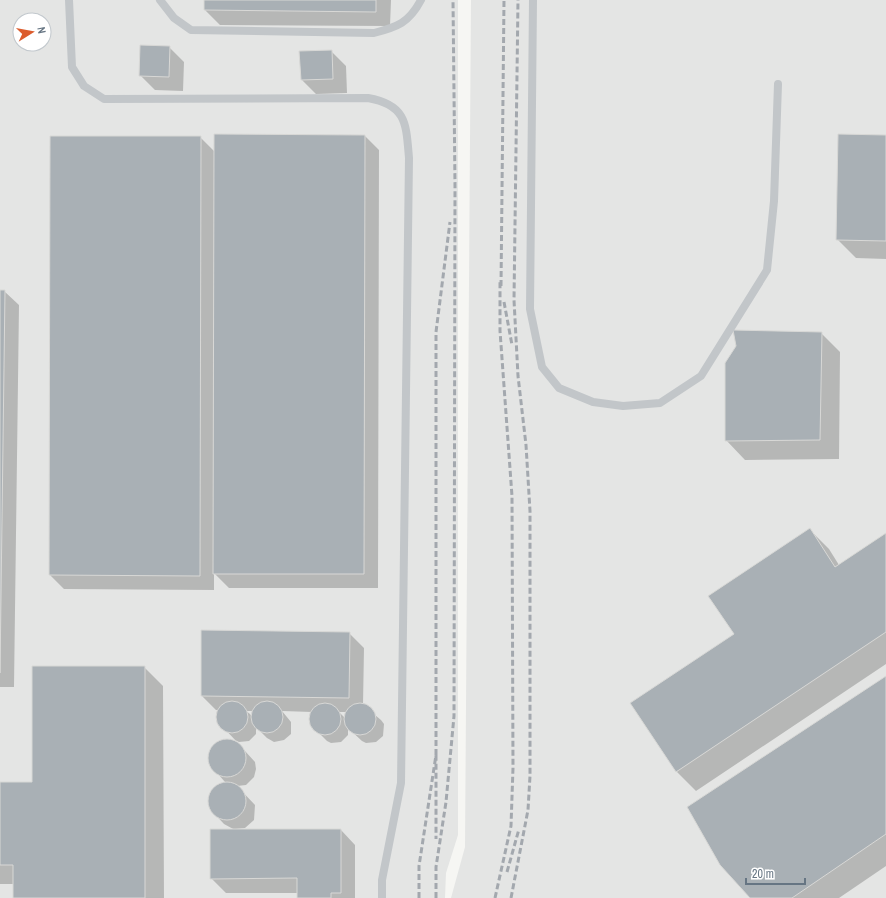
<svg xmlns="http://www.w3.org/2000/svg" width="886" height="898" font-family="'Archivo Narrow',sans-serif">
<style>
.built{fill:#e4e5e4;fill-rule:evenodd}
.shadow{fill:#0003;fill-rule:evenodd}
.building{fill:#a9b0b5;stroke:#d8d8d6}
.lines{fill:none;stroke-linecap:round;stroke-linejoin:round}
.lane{stroke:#c2c6c9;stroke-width:8}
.rail{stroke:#a3a8ae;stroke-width:3;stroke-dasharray:6 3;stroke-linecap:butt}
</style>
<rect width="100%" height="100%" fill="#f6f6f3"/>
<path class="built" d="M0,0H458V835L446,873L445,898H0ZM20,20H44V44H20Z
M471,0H886V898H451L465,847Z"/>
<path class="shadow" d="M205,0H391L390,26L220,25L205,10Z
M169,47L184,62L183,91L155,90L140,75Z
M331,51L346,66L347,93L316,94L302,80Z
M365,136L379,150L378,588H229L214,573V590L64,589L50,575L200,137L215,152Z
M886,136V259L856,258L837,239Z
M0,291H4L19,305L14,687H0Z
M821,333L840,352L839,459L745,460L726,440Z
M810,530L829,549L839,565L886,534V664L696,791L677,772L735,634Z
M349,633L364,648L363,705L381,720L384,724L383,736L376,742L366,743L362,741L348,728V735L341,742L331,743L327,741L311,725L312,712L282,711L291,722V734L284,740L274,742L267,738L256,727V734L249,741L239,742L235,740L255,762L256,769L254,777L246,785L237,786L255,805L254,820L245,828L236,829V830H341L355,845V898H298V893H226L211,878L235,830L224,824L210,809L209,796L212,790L220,784L225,782L211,766L210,753L212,747L221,741L226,740L237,742L219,723V710H216L202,696ZM246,711H254L253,719L250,714ZM339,712H347L346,719Z
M144,667L163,686L164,898H14V884H0V783H33Z
M886,677V866L839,898H752Z"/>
<path class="building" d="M204,0H376V12L204,10Z
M140,45L170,46L169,77L139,76Z
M332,50L333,79L301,80L299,51Z
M214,134L365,135L364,574H213Z
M838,134L886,135V241L836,240Z
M50,136H201L200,576L49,575Z
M0,290H5L0,673Z
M733,330L822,332L820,440L725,441V363L736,346Z
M810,528L835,567L886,533V632L676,772L630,703L734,634L708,596Z
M201,630L350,632L349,698L201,696Z
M32,666H145V898H13V865H0V782H32Z
M886,676V834L792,898H750L720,865L687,807Z
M251 717a16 16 0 1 1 32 0a16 16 0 1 1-32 0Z
M216 717a16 16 0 1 1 32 0a16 16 0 1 1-32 0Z
M309 719a16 16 0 1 1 32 0a16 16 0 1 1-32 0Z
M344 719a16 16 0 1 1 32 0a16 16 0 1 1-32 0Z
M208 758a19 19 0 1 1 38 0a19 19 0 1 1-38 0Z
M208 801a19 19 0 1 1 38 0a19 19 0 1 1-38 0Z
M210,829H341V893H331V898H297V878L210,879Z"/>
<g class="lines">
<path class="lane" d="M69,0L72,67L84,86L104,99L368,98C407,105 406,124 409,158L401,783L382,880V898
M160,0L174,18L191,30L374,33C397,27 409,23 421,0
M533,0L530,309L542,367L559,388L593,402L623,406L660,403L701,376L767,270L774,201L778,84"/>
<path class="rail" d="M501,286L504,0
M504,302L512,345
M436,755V332L450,222
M507,872L519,829
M419,898V866L436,755V839
M436,898V867L446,802L454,716L455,186L453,0
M495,898L511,826L513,768L512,496L500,331V281
M511,898L528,810L530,776V511L526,445L518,376L514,300L518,0"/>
</g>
<g transform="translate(32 32) rotate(79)"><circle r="19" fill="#ffffff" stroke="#c2c8cd"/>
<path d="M0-3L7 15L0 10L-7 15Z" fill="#dc5c2d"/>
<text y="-6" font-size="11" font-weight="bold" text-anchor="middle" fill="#667583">N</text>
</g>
<path d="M746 878v6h59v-6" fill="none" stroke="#667583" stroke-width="2"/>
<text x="752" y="878" font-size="12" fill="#667583" stroke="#ffffff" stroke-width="3" paint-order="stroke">20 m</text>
</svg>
